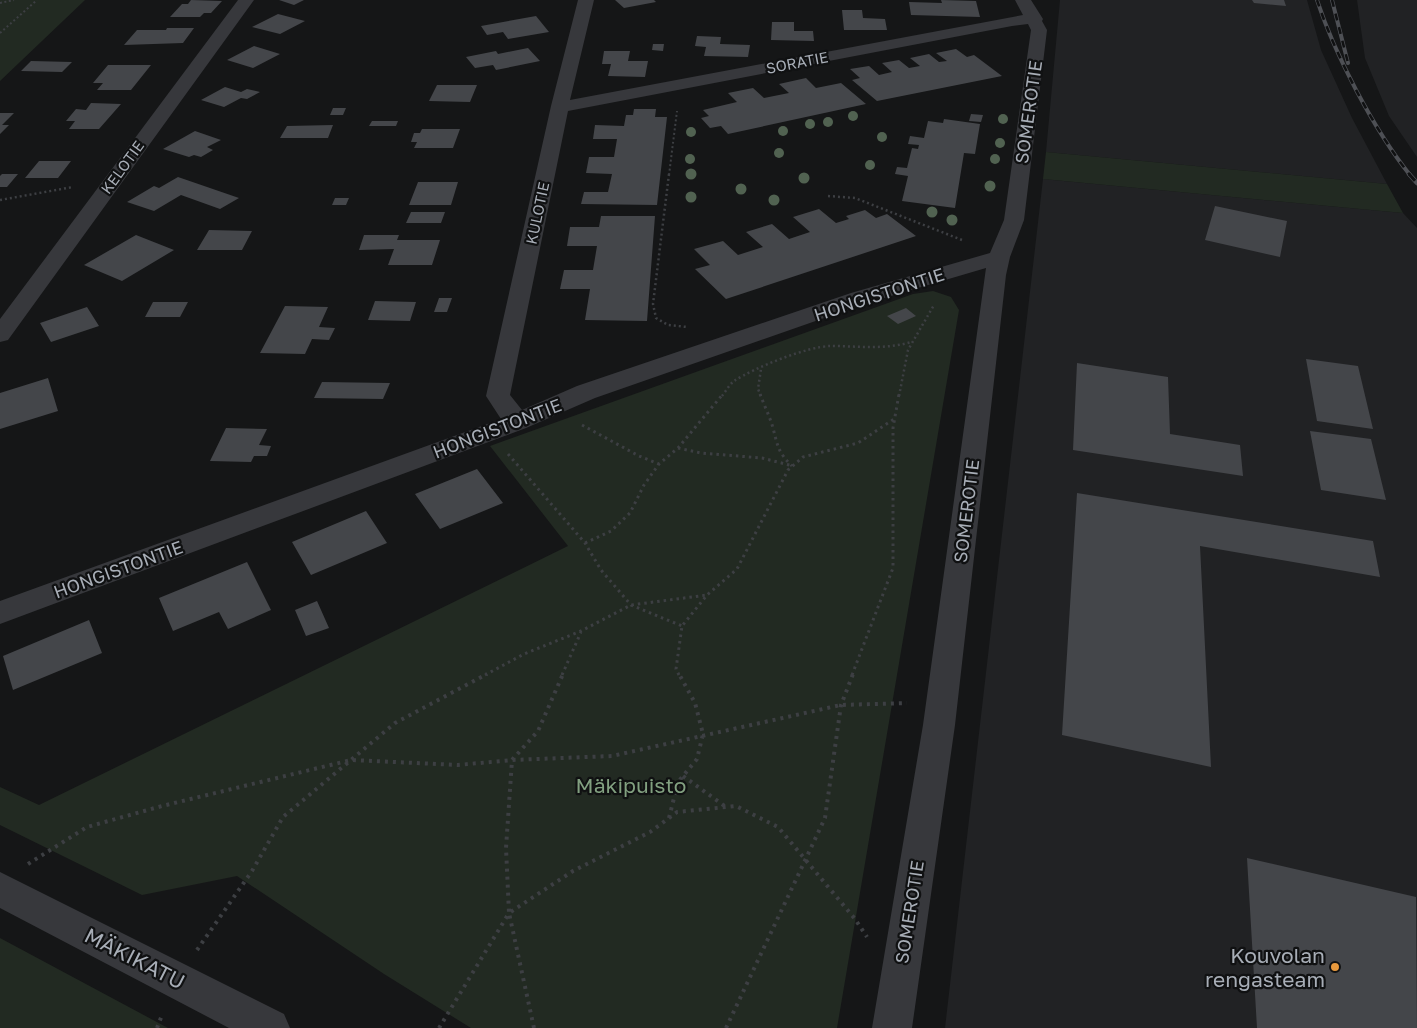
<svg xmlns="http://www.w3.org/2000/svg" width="1417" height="1028" font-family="'Golos Text',sans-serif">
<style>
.built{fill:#212224}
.green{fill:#222a22}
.building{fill:#44464a}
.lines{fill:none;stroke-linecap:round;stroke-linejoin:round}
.path-far3{stroke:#3d3f43;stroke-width:2;stroke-dasharray:2 2.5;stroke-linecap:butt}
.path-far2{stroke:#3d3f43;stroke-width:2.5;stroke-dasharray:2 3;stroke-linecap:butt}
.path-far1{stroke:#3d3f43;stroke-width:3;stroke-dasharray:2.5 4;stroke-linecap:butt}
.path{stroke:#3d3f43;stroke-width:4;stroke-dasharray:3 5;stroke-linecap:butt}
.minor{fill:#37383c;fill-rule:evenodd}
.rail-far1-casing{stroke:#4e5055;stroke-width:4}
.rail-casing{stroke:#4e5055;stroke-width:4.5}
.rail-far1{stroke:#101112;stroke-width:2.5;stroke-dasharray:7;stroke-linecap:butt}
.rail{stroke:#101112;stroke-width:3;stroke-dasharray:9;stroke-linecap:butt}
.tree{fill:#516251}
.poi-dot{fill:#e8993d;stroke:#101112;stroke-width:2}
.labels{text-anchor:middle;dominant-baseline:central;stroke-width:4.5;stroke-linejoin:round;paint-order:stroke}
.far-street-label{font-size:15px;fill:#a8aeb7;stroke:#101112}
.street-label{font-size:18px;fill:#a8aeb7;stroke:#101112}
.near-park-label{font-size:21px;fill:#82a080;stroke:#101112}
.near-poi-label{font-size:21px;fill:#a8aeb7;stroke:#101112;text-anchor:end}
.near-street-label{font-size:21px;fill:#a8aeb7;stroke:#101112}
</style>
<rect width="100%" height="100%" fill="#151617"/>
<path class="built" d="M1060,0H1307L1321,50L1352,118L1387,184L1046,152Z
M1357,0H1417V157L1389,116L1365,58Z
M1043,179L1403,213L1417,228V1028H945Z"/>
<path class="green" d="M0,0H85L0,81Z
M1046,152L1387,184L1403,213L1043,179Z
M933,291L951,297L959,310L837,1028H471L384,974L237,876L142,895L0,825V787L39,805L568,546L490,446L913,294Z
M0,938L168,1028H0Z"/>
<path class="building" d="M191,0L222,1L211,13H204L200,17H170L182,4H188Z
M279,0H304L294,5Z
M615,0H654L656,2L624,8Z
M941,0L976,1L980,17L911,15L909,2L942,3Z
M1252,0H1284L1286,6L1254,3Z
M842,10H862L863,18L885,19L887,30H844Z
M278,14L305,21L280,34L252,27Z
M536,16L549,32L508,39L503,32L487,35L481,26Z
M772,22H794V31H813L814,41L771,40Z
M167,28H194L183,43L124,45L137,30H166Z
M697,36L721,37L720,44L750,45L748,57L704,56L706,47L695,46Z
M653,44H664L663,51L652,50Z
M254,46L280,54L253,68L227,60Z
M528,48L540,61L496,70L493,65L475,68L466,57L496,51L498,54Z
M956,49L967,57L974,55L1002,76L877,101L852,80L860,78L850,69L869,66L879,75L892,72L882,63L899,60L909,68L920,66L910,58L929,54L939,62L947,61L936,53Z
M604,51H630L628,61H648L645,77L608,76L611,64H602Z
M31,61L72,62L62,72L21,71Z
M108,65H151L131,90H97L103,83H93Z
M806,78L816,88L841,83L866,104L728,134L721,126L710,128L701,118L709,116L703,110L737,102L728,93L753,88L764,98L789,93L779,84Z
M437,85H477L470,102L429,101Z
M225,87L241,92L247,89L260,92L247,99L241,98L224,107L201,100Z
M91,103L121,104L99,129H69L75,121H66L76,109L86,110Z
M333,108H346L343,115H330Z
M634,109H656L655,117H667L657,205L581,204L584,192H608L612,174L586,173L589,157H614L617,139H593L595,125L624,126L626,115H633Z
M0,113H14L2,125H9L0,134Z
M971,114L983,115L981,122L969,121Z
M944,119L980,124L975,154L964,153L955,208L902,201L908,176L895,174L897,167L907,168L912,148L918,149L919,145L908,144L910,136L924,138L928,121L943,123Z
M372,121H398L396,126H369Z
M333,125L328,138H280L287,126Z
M422,129H460L453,148H414L417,142H411L414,133H420Z
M195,131L221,140L207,147L213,150L201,157L194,155L189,157L163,149Z
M39,161H71L58,178H25Z
M2,174H18L7,187H0V176Z
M178,177L239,198L220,209L181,195L154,211L127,202L154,186L159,188Z
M418,182H458L451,205H409Z
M335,198H349L346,205H332Z
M1215,206L1287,221L1280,257L1205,240Z
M819,209L836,223L849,219L846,216L865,210L876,218L887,214L916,236L726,299L695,269L710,265L694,249L723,241L738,255L763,247L746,232L772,224L789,239L810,232L793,217Z
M411,212H445L441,223H406Z
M601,216H655L647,321L585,320L590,289H560L564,270H593L597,246H567L570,227H599Z
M209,230L252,231L242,250H197Z
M136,235L174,250L122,281L84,265Z
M364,235H399L397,240H440L432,265H388L394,249L359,250Z
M439,298H452L447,312H434Z
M375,301L416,302L410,321L368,320Z
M153,302H188L180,317H145Z
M285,306L328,307L319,327L335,328L329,340L312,339L305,354L260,353Z
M87,307L99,326L51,342L40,323Z
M906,308L916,316L898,324L887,316Z
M1306,359L1358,366L1373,429L1317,421Z
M1077,363L1168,377L1170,434L1240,445L1243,476L1073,450Z
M48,378L58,411L0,429V393Z
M322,382L390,383L383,399L314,398Z
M226,428L267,429L259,445L271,446L267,456H254L251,462L210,461Z
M1310,431L1371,439L1386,500L1321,490Z
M477,469L503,503L440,529L415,494Z
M1077,493L1373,541L1380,577L1200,546L1211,767L1062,735Z
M366,511L387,543L311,575L292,542Z
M247,562L271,610L228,629L219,612L173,631L159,598Z
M317,601L329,628L306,636L295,610Z
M89,620L102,653L13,690L3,656Z
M1247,858L1416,897L1417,1028H1257Z"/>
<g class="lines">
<path class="path-far3" d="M0,3L14,0
M0,33L37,0
M669,175L677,111"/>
<path class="path-far2" d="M669,174L653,304L656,318L668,325L687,327
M828,196L855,198L962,240
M0,200L73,187
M722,396C726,391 729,385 734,381C754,368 808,346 831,346C858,346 885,350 911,342
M761,396L758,389L761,369
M899,396L908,350L934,305"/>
<path class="path-far1" d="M760,394C764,405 770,417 773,428C778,447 778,452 792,466
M582,425L639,456L659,464
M678,448L701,453L762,458L793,466
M508,454L585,543L601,570L631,605L682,626
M585,543L611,531L630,513L644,485L659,464L678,448L723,394
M485,675L524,654L581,631L631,605L707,595
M562,675L581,632
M679,675L676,669L682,626L707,595L737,569L788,470L803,457L858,443L894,419
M852,675L893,568V428L899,394"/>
<path class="path" d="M683,776L726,807
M669,818L678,782L697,759L703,734L695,703L679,674
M28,864L87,827L162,806L351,760L458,765L512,760L612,756L841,705L907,703
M197,950L252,871L283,817L395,723L487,674
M157,1028L162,1015
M439,1028L509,913L506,848L512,760L538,731L563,674
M534,1028L509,913L573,871L650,832L677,812L736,806L778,827L855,919L867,937
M726,1028L825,818L841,705L853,674"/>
<path class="minor" d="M238,0H254L8,340L0,342V319Z
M578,0H594L570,100L1023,15L1015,0H1031L1043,19L1042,21L1047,30L1024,220L1010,257L1006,275L955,725L912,1028H872L923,725L986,268L867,303L595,398L526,428L0,624V601L501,419L486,396L551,106ZM1028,24L1031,30L1004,220L990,253L851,293L577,386L522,410L510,395L568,111L1012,26Z
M0,872L284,1014L290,1028H229L0,908Z"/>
<defs>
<path id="rail-far1" d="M1317,0C1335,55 1374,130 1410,175
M1332,0L1348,63"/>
<path id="rail" d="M1409,174L1417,183"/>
</defs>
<use href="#rail-far1" class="rail-far1-casing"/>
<use href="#rail" class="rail-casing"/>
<use href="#rail-far1" class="rail-far1"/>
<use href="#rail" class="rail"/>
</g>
<g class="tree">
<circle cx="853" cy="116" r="5"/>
<circle cx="1003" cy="119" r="5"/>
<circle cx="828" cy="122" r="5"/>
<circle cx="810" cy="124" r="5"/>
<circle cx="783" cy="131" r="5"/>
<circle cx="691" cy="132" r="5"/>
<circle cx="882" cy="137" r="5"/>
<circle cx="1000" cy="143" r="5"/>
<circle cx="779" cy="153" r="5"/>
<circle cx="690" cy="159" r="5"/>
<circle cx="995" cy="159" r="5"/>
<circle cx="870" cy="165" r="5"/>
<circle cx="691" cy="174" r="5.5"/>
<circle cx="804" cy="178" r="5.5"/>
<circle cx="990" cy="186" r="5.5"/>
<circle cx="741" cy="189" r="5.5"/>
<circle cx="691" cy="197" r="5.5"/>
<circle cx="774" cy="200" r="5.5"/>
<circle cx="932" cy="212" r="5.5"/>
<circle cx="952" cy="220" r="5.5"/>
</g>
<circle class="poi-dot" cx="1335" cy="967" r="5"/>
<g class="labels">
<g class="far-street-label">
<text transform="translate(797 62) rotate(-11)">SORATIE</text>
<text transform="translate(122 167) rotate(-54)">KELOTIE</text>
<text transform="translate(537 213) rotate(-78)">KULOTIE</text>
</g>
<g class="street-label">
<text transform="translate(1028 112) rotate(-82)">SOMEROTIE</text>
<text transform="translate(879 294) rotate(-18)">HONGISTONTIE</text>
<text transform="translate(497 428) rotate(-21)">HONGISTONTIE</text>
<text transform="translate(966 511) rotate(-83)">SOMEROTIE</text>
<text transform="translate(118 569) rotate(-20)">HONGISTONTIE</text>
<text transform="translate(909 912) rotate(-81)">SOMEROTIE</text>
</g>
<g class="near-park-label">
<text x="631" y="785">Mäkipuisto</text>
</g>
<g class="near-poi-label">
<text x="1325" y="955">Kouvolan<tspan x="1325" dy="24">rengasteam</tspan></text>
</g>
<g class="near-street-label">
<text transform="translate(135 958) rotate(27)">MÄKIKATU</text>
</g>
</g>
</svg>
